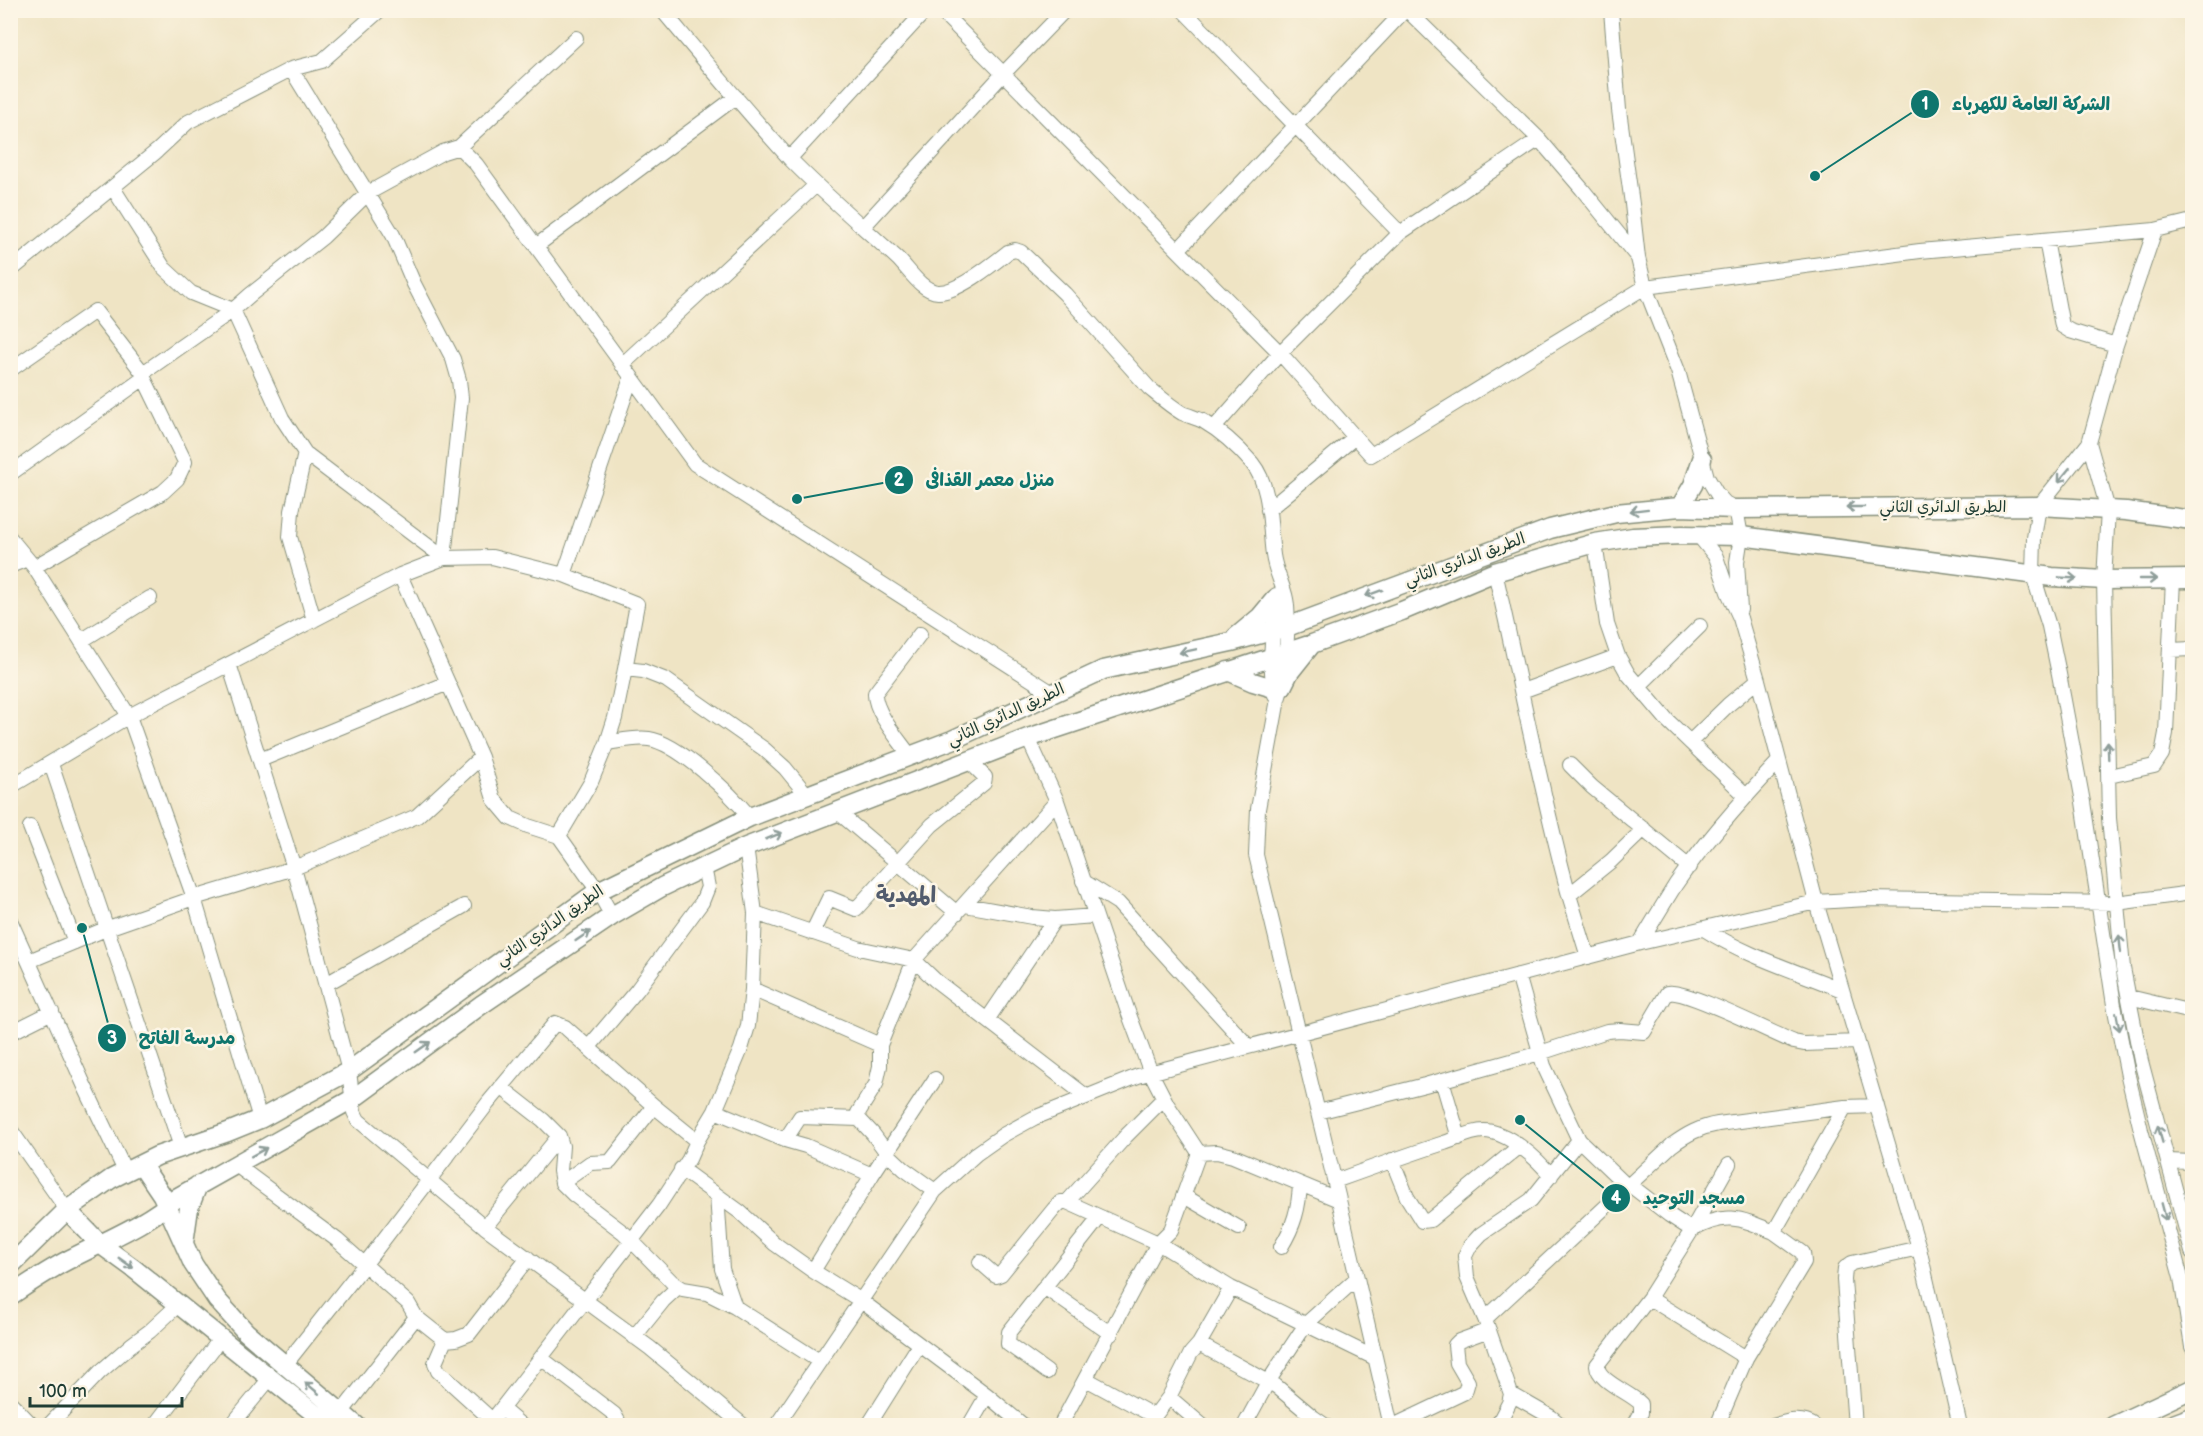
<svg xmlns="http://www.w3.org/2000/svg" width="2203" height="1436" font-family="'Balsamiq Sans','Playpen Sans Arabic',sans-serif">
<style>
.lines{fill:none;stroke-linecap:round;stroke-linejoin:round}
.minor-casing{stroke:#87907c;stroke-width:16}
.major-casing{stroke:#87907c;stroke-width:21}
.minor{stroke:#fff;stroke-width:14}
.major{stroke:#fff;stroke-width:18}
.oneway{stroke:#8f9e9a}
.labels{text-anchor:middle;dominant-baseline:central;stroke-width:5;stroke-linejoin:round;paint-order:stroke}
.street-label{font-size:16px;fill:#1f3d34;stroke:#fcf5e5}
.district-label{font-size:22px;font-weight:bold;fill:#525c6e;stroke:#fcf5e5}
.leader{fill:none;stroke:#0f766e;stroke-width:2}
.callout-dot{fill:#0f766e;stroke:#fcf5e5;stroke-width:2}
.mark-label{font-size:18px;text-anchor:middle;font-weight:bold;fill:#fff}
.callout-label{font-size:18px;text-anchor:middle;font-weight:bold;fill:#0f766e;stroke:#fcf5e5;stroke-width:5;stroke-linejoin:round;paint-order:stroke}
</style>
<rect width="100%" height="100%" fill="#fcf5e5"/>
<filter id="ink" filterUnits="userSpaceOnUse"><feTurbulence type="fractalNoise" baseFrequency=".0167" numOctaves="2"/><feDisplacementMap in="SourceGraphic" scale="12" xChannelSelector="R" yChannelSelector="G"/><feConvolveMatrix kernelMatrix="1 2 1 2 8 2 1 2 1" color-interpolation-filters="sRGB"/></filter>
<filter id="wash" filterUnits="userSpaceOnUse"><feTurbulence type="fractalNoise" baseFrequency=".008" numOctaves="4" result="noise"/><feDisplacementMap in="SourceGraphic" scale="24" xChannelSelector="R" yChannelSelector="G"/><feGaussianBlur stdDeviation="1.35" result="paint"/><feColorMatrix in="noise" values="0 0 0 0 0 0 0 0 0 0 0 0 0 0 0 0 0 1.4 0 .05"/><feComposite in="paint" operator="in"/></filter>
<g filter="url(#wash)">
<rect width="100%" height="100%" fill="#efe4c4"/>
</g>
<g filter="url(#ink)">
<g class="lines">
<defs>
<path id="minor" d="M662,10C704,60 746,111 790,159C824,194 861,225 897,258C908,268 921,291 938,292C957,293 993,264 1008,252L1015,250L1021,252L1065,294L1149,388C1160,397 1170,406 1182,413C1189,416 1197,418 1203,421C1222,432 1238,447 1252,463C1272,488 1269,525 1273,555C1275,571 1283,584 1286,599C1290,618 1285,682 1278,699L1258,809L1256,855L1339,1200L1391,1426
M940,10L1280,353L1371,455L1645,287L1920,251L2155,230L2192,221
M1183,10L1400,233L1539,139
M1407,10L1539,139L1582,189L1638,258
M1611,10L1619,110L1632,204L1638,258L1645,287L1678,371L1707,477L1717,494L1725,503L1736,509L1741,536L1737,562L1740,610
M459,147L576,38
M790,158L926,10
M113,188L164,268L191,293L233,310L250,295L323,237L368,193L443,152L459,147L476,164L695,464L1054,694
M863,227L1003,74L1065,10
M2155,230L2116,345L2089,443L2039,506L2034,538L2033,575L2049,626L2059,674L2083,802L2114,1005L2128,1076L2141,1130L2181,1278L2192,1347
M2046,240L2062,326L2070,331L2116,345
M536,246L736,97
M1178,250L1405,10
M10,271L157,151L188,122L291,69L322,61L380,10
M622,365L816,185
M10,370L95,311L143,373L144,378L10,474
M143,373L233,310L282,418L305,453L444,558L492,557L564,575L637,604L625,669L615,718L607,743L591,782L559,836
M1214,428L1280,353L1400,233
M2089,443L2108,510L2104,580L2109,818L2123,968L2141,1061L2192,1252
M305,453L292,511L290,537L314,620
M1268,510L1355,437
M1699,536L1716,557L1728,592L1740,618L1758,680L1816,902L1919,1248L1960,1426
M10,538L34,567L129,716L194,898L260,1119
M1595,543L1607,624L1618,656L1628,674L1668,721L1746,796
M10,566L27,559
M34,567L163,492L177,479L185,462L144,378
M1495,572C1520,680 1540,789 1569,895
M400,575L481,757L494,799L510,818L528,826L559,836L598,891L612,916
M564,575L631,378
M81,641L150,598
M2170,650L2192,649
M229,664L294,868L349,1071L354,1112L358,1120L485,1227L650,1348L744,1426
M625,669L643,671L666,680L764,749L785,768L807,795
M1639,686L1700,626
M1522,691L1618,656
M1275,695L1273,688L1271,656L1276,595
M1028,738L1057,801L1127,1009L1151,1073L1167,1104L1199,1153L1171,1230L1158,1243L1060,1426
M1690,742L1728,705L1758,680
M607,743C621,741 635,737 649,739C678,743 731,794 750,817
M911,757C900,741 874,712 875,693L920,634
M260,760L448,683
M51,764L181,1147
M1570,765L1592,787L1689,867
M2109,776L2154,766L2162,754L2166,733L2173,579
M10,787L129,716L400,575L444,558L461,398L459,380L453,359L414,284L393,235L291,69
M839,813L957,913
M30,827L75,942
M1083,881L1118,903L1248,1046
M965,905L1032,917L1055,919L1095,916
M755,913L858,948L914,960L935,980L1086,1096
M10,920L85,1087L125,1171
M1704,929C1746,956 1796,971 1842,990
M812,933L829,898L856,909L932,825L984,783L985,777L969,761
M1640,943C1652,923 1664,903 1676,884C1706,840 1743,799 1779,761
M1588,957L1569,895L1611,861L1644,829
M29,961L108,928L194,898L294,868L417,816L481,757
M326,984L464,906
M752,989L880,1045
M2129,997L2192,1012
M987,1020L1055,919
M10,1033L52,1012
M588,1048L637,990L702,902L708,887L704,867
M1442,1080L1459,1138
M501,1087L543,1120L559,1136L562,1146L560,1171L562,1183L574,1195L624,1233L672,1282L683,1289L707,1293L735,1307L819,1361
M715,1111L785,1140L800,1117L859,1119
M1318,1112L1425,1085L1540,1053L1607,1031L1620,1030L1644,1032L1667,993C1684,988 1772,1033 1794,1042L1804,1044L1857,1042
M10,1129L67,1210
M785,1140L806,1146L872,1175
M1579,1140L1628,1187
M1199,1153L1217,1152L1233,1156L1339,1200
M1392,1160L1407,1197L1422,1221L1430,1220L1520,1146
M2168,1161L2192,1162
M236,1165L337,1240L408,1303L416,1317L445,1340L435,1363L438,1371L492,1420
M681,1169L740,1212L775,1244L813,1271L860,1300L987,1395L1024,1426
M1335,1181C1371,1168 1407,1155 1444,1143C1456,1139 1471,1131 1484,1131C1507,1131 1538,1159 1551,1176
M562,1183L590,1163L610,1162L654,1106
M1630,1185L1669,1215L1692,1230L1649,1298L1746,1358
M935,1191L904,1169L887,1153L873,1134L859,1119L858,1113L876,1084L880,1066V1045L914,960L1057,801
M717,1195L722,1269L735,1307
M1184,1196L1239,1228
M1067,1202L1126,1136L1164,1098
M485,1227L559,1136
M1693,1228L1729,1164
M1692,1230C1726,1211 1740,1218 1774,1232
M1281,1247C1294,1226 1299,1208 1300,1184
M980,1262L996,1276L1001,1274L1054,1209L1061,1202H1067L1158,1243L1231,1288L1375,1358
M813,1271L872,1175L935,1079
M1044,1287L1111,1334
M1485,1319L1672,1145C1687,1134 1700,1127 1718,1124L1845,1107L1877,1106
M634,1337L663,1301L678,1287
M445,1340L456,1339L469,1334L528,1258
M1199,1344L1276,1386L1313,1417
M541,1358L614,1414L618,1421L616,1426
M285,1365L365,1264L488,1103L555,1023L565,1027L654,1106L697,1141
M1047,1372L1008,1344L1009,1332L1100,1217
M1086,1379L1154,1416
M1511,1394L1551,1417L1562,1426
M1169,1397L1203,1426
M10,1402L33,1426
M502,1409L522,1426
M341,1413L416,1317
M48,1426L100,1372L131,1345L150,1331L178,1305
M154,1426L221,1338
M231,1426L271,1377
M488,1426L659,1205L689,1159L697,1141L715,1111L741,1049L748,1026L752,989L755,913L746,847
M776,1426L935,1191L976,1154L1003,1135L1034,1118L1138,1076L1640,943L1816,902L1867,899L2116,903L2192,893
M868,1426L919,1345
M969,1426L987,1395
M1147,1426L1169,1397L1191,1353L1199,1344L1231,1288
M1244,1426L1268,1382L1306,1324L1357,1278
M1305,1426L1313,1417L1326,1426
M1393,1426L1465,1392L1468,1382L1457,1363L1455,1345L1459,1341L1489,1330
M1497,1426L1509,1403L1511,1394L1485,1319L1467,1277L1465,1256L1470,1246L1481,1234L1531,1200L1579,1140L1544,1066L1518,975
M1634,1426L1641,1413V1404C1630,1392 1598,1382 1597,1365L1649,1298
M1717,1426L1746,1358L1804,1262L1803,1253L1774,1232L1845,1107
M1773,1426C1787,1421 1802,1417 1814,1426
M1855,1426L1844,1280L1845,1268L1852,1263L1919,1248"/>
<path id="major" d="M1680,507L1693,485L1702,459
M1236,637L1260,617L1275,599
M1228,671L1253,682L1273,688
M1282,687L1289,673L1312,644
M141,1164L162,1195L193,1264L217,1300L246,1332L357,1426
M67,1210L100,1244L133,1268L330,1426
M184,1243L189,1208L198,1185
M10,1266L67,1210L111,1179L157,1156L228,1132L260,1119L349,1071L598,891L750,817L952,740L1103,670L1231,642L1287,627L1550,529L1616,513L1680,507L1736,509L2039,506L2126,511L2192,520
M10,1296C31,1282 51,1268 74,1257C111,1238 145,1225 178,1197L354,1098L481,1005L612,916L662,887L746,847L1028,738L1312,644L1402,611L1495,572L1595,543L1633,537L1682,535L1741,536L2052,577L2104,580L2192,579
M2113,1426L2192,1389
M2168,1426L2192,1417"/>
</defs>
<use href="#minor" class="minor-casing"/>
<use href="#major" class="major-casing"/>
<use href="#minor" class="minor"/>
<use href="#major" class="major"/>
</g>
<defs><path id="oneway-shaft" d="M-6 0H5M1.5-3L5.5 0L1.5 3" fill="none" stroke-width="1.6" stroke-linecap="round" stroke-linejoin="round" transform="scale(1.5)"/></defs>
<g class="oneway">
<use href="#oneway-shaft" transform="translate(2064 475) rotate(129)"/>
<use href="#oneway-shaft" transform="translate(1855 507) rotate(180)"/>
<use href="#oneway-shaft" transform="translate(1639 510) rotate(173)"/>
<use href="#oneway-shaft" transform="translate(2068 578) rotate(3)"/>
<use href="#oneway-shaft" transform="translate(2148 579)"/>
<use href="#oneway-shaft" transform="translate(1374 593) rotate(160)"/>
<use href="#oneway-shaft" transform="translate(1188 651) rotate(168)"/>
<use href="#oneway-shaft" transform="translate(2108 750) rotate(-92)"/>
<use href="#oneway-shaft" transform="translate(774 836) rotate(-22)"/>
<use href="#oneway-shaft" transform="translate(583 936) rotate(-34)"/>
<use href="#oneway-shaft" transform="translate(2120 944) rotate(-96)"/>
<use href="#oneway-shaft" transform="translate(2118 1022) rotate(79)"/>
<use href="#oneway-shaft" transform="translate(423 1047) rotate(-35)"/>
<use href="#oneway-shaft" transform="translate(2160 1134) rotate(-106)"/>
<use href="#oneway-shaft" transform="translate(259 1152) rotate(-29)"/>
<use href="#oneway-shaft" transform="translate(2164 1212) rotate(75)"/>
<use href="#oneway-shaft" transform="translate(126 1263) rotate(35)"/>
<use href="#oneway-shaft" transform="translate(312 1388) rotate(-140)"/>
</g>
</g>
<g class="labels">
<g class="street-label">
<text x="1943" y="507">الطريق الدائري الثاني</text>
<text transform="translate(1465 560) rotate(-20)">الطريق الدائري الثاني</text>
<text transform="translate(1006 715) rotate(-25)">الطريق الدائري الثاني</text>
<text transform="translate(550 926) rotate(-35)">الطريق الدائري الثاني</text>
</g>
<g class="district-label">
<text x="906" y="895">المهدية</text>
</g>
</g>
<path class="leader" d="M1815 176L1925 104M797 499L899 480M82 928L112 1038M1520 1120L1616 1198"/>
<g class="callout-dot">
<circle cx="1815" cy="176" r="6"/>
<circle cx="797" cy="499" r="6"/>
<circle cx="82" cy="928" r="6"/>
<circle cx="1520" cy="1120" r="6"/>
<circle cx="1925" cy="104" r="15"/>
<circle cx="899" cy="480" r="15"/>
<circle cx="112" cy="1038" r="15"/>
<circle cx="1616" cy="1198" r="15"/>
</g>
<g class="mark-label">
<text x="1925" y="110">1</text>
<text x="899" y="486">2</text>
<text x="112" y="1044">3</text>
<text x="1616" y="1204">4</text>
</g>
<g class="callout-label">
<text x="2031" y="110">الشركة العامة للكهرباء</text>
<text x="990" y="486">منزل معمر القذافى</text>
<text x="187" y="1044">مدرسة الفاتح</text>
<text x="1694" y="1204">مسجد التوحيد</text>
</g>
<rect width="2203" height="1436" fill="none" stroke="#fcf5e5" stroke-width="36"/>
<path d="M30 1397v9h152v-9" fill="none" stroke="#1f3d34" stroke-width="3"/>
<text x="39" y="1397" font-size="18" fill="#1f3d34" stroke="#fcf5e5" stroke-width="4.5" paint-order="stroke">100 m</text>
</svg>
